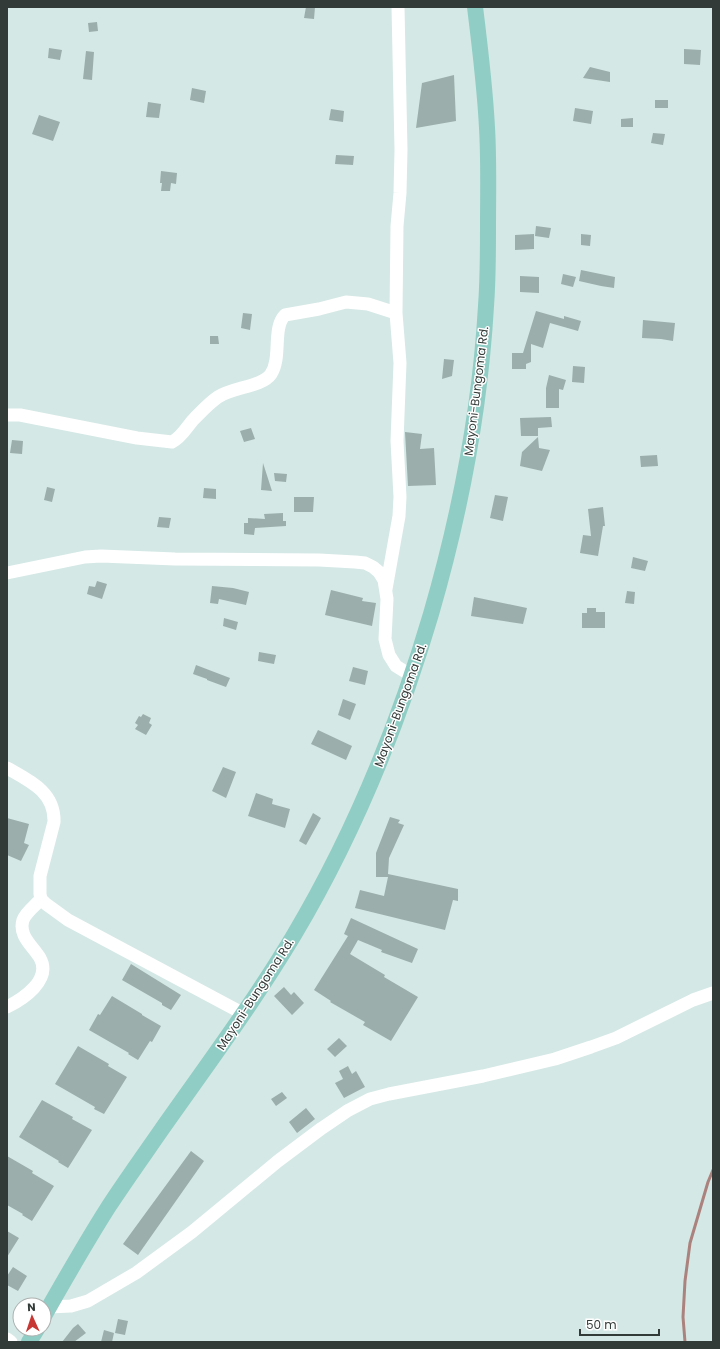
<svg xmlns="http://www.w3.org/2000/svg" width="720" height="1349" font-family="Poppins,sans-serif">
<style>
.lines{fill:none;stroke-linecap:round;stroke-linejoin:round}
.stream{stroke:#ab827d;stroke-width:3}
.building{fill:#9baeab}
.minor{stroke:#fff;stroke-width:13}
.major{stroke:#90cdc5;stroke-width:16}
.labels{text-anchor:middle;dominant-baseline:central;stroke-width:3;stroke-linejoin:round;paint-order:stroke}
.street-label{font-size:12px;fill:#333b39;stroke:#fff}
</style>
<rect width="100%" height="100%" fill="#d4e8e5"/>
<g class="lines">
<path class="stream" d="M685,1342L683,1317L685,1281L690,1243L708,1182L713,1170"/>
</g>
<path class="building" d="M306,7H315L314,19L304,18Z
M97,22L98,31L89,32L88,23Z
M49,48L62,50L60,60L48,58Z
M684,49L701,50L700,65L684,64Z
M86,51L94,52L92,80L83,79Z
M590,67L610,72V82L583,78Z
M454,75L456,121L416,128L422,83Z
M192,88L206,91L204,103L190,100Z
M655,100H668V108H655Z
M148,102L161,104L159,118L146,117Z
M575,108L593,111L591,124L573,121Z
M331,109L344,111L343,122L329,120Z
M39,115L60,122L53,141L32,134Z
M633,118V127H621V119Z
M653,133L665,134L663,145L651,143Z
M336,155L354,156L353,165L335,164Z
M161,171L177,173L176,184L171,183L170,191H161L162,183H160Z
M536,226L551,228L549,238L535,236Z
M534,234V249L515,250V235Z
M581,234L591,235L590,246L581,245Z
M581,270L615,277L614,288L601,286L579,281Z
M563,274L576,277L573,287L561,284Z
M520,276L539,277V293L520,292Z
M536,311L564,319V316L581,321L578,331L550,323L543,348L531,344V362L526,364V369H512V353H523Z
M243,313L252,314L250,330L241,328Z
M643,320L675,323L673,341L661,339L642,338Z
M210,336H218L219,344H210Z
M444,359L454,360L452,376L442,379Z
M573,366L585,367L584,383L572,382Z
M549,375L566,380L563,390L559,389V408H546V388Z
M551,417L552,427L538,428V436H521L520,418Z
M251,428L255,439L244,442L240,431Z
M405,432L422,434L420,449L434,448L436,485L408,486Z
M538,437L539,448L550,450L542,471L520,466L522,452Z
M12,440L23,441L22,454L10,453Z
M657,455L658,466L641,467L640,456Z
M263,463L272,491L261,490Z
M274,473L287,474L286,482L275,481Z
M47,487L55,489L52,502L44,500Z
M204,488L216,489V499L203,498Z
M495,495L508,497L503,521L490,518Z
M294,497H314L313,512H294Z
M603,507L605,526H603L598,556L580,553L583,535L591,536L588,509Z
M283,513V521H286V526L255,528L254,535L244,534V523H248V518L265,519L264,514Z
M159,517L171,518L169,528L157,527Z
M633,557L648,561L645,571L631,568Z
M97,581L107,584L102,599L87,594L89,586L95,587Z
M212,586L233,588L249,592L246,605L219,599L218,604L210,603Z
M331,590L363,598L362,601L376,603L372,626L325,615Z
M627,591L635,592L634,604L625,603Z
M474,597L527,608L523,624L471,616Z
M587,608H596V612H605V628H582V613H587Z
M224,618L238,622L236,630L223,626Z
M259,652L276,655L274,664L258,661Z
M196,665L230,678L226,687L207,680V679L193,674Z
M353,667L368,671L365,685L349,681Z
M343,699L356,704L350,720L338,715Z
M143,714L151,718L149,723L152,725L146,735L135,729L138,725L135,723L139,716L141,717Z
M318,730L352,746L346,760L311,744Z
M223,767L236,772L226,798L212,791Z
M256,793L273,799L272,804L290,809L285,828L248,816Z
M313,813L321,818L306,845L299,841Z
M390,817L400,820L398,823L404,825L389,858L388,874L458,889V901L453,900L445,930L355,908L360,890L384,896L388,877H376V853Z
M7,818L29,824L24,843L29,845L21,861L7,855Z
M351,918L418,949L412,963L381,952L382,950L358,940L350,954L385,975L384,977L418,997L391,1041L363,1025L365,1022L330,1002L331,1001L314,990L348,936L344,934Z
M131,964L181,995L171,1010L162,1005V1003L122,980Z
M284,987L291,995L294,992L304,1003L292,1015L274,996Z
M112,996L142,1014V1015L161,1026L152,1042L150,1041L138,1060L128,1054L129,1053L89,1030L98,1014L100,1015Z
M339,1038L347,1046L335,1057L327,1049Z
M78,1046L109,1064L108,1066L127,1077L104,1114L94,1109L95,1107L55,1084Z
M348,1066L352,1074L356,1071L365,1087L344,1098L335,1083L343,1079L339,1071Z
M282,1092L287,1098L276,1106L271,1099Z
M42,1100L73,1117L72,1119L92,1130L68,1168L58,1162L59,1161L19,1137Z
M306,1108L315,1119L297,1133L289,1122Z
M191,1151L204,1161L138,1255L123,1244Z
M7,1156L33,1171L32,1173L54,1186L32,1221L22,1215L23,1214L7,1205Z
M7,1231L19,1238L7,1257Z
M13,1267L27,1276L18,1291L7,1285V1276Z
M118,1319L128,1321L125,1335L115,1333Z
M78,1324L86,1333L74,1342H62L73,1328Z
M104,1330L114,1333L112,1342H101Z"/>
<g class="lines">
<path class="minor" d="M7,415H20L137,438L172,442C181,438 187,427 193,420C201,412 209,403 218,397C233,387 262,387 271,374C282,357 272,328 285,315L319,309L346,302L368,304L396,313
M7,573L85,557L101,556L175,559L319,560L355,562L365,563L373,567L379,572L384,580L387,599L385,639L389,655L396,666L412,676
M386,589L399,516L400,497L397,441L400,363L396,313L397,226L400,193L401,150L398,7
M7,768C30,781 55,792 54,822L40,876V894L41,899L46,904L68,920L244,1014
M7,1007C23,999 52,980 40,958C33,946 18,936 23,920C26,912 36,905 41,899
M49,1307L71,1306L88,1301L136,1273L192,1232L278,1161L322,1128L347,1111L370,1099L389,1094L483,1076L555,1059L591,1047L616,1038L693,1000L713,993
M7,1339L11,1342"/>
<path class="major" d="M44,1316C65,1279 86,1242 109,1206C126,1180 144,1155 162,1129C207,1065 254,1002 294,935C354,834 398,726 431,614C460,514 480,411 486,306C488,280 488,254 488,228C488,194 489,161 487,128C485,87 480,47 475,7
M29,1342L37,1329"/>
</g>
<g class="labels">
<g class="street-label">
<text transform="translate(476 391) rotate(-83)">Mayoni-Bungoma Rd.</text>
<text transform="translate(400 705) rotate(-70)">Mayoni-Bungoma Rd.</text>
<text transform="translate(255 994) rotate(-57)">Mayoni-Bungoma Rd.</text>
</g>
</g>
<rect width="720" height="1349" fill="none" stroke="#333b39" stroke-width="16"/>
<g transform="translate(32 1317) rotate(357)"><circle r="19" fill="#ffffff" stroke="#adb1b0"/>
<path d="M0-3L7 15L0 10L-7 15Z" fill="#c73835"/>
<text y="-6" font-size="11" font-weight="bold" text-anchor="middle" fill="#333b39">N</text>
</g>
<path d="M580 1329v6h79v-6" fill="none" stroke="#333b39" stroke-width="2"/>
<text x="586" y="1329" font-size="12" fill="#333b39" stroke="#ffffff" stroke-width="3" paint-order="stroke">50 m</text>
</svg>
